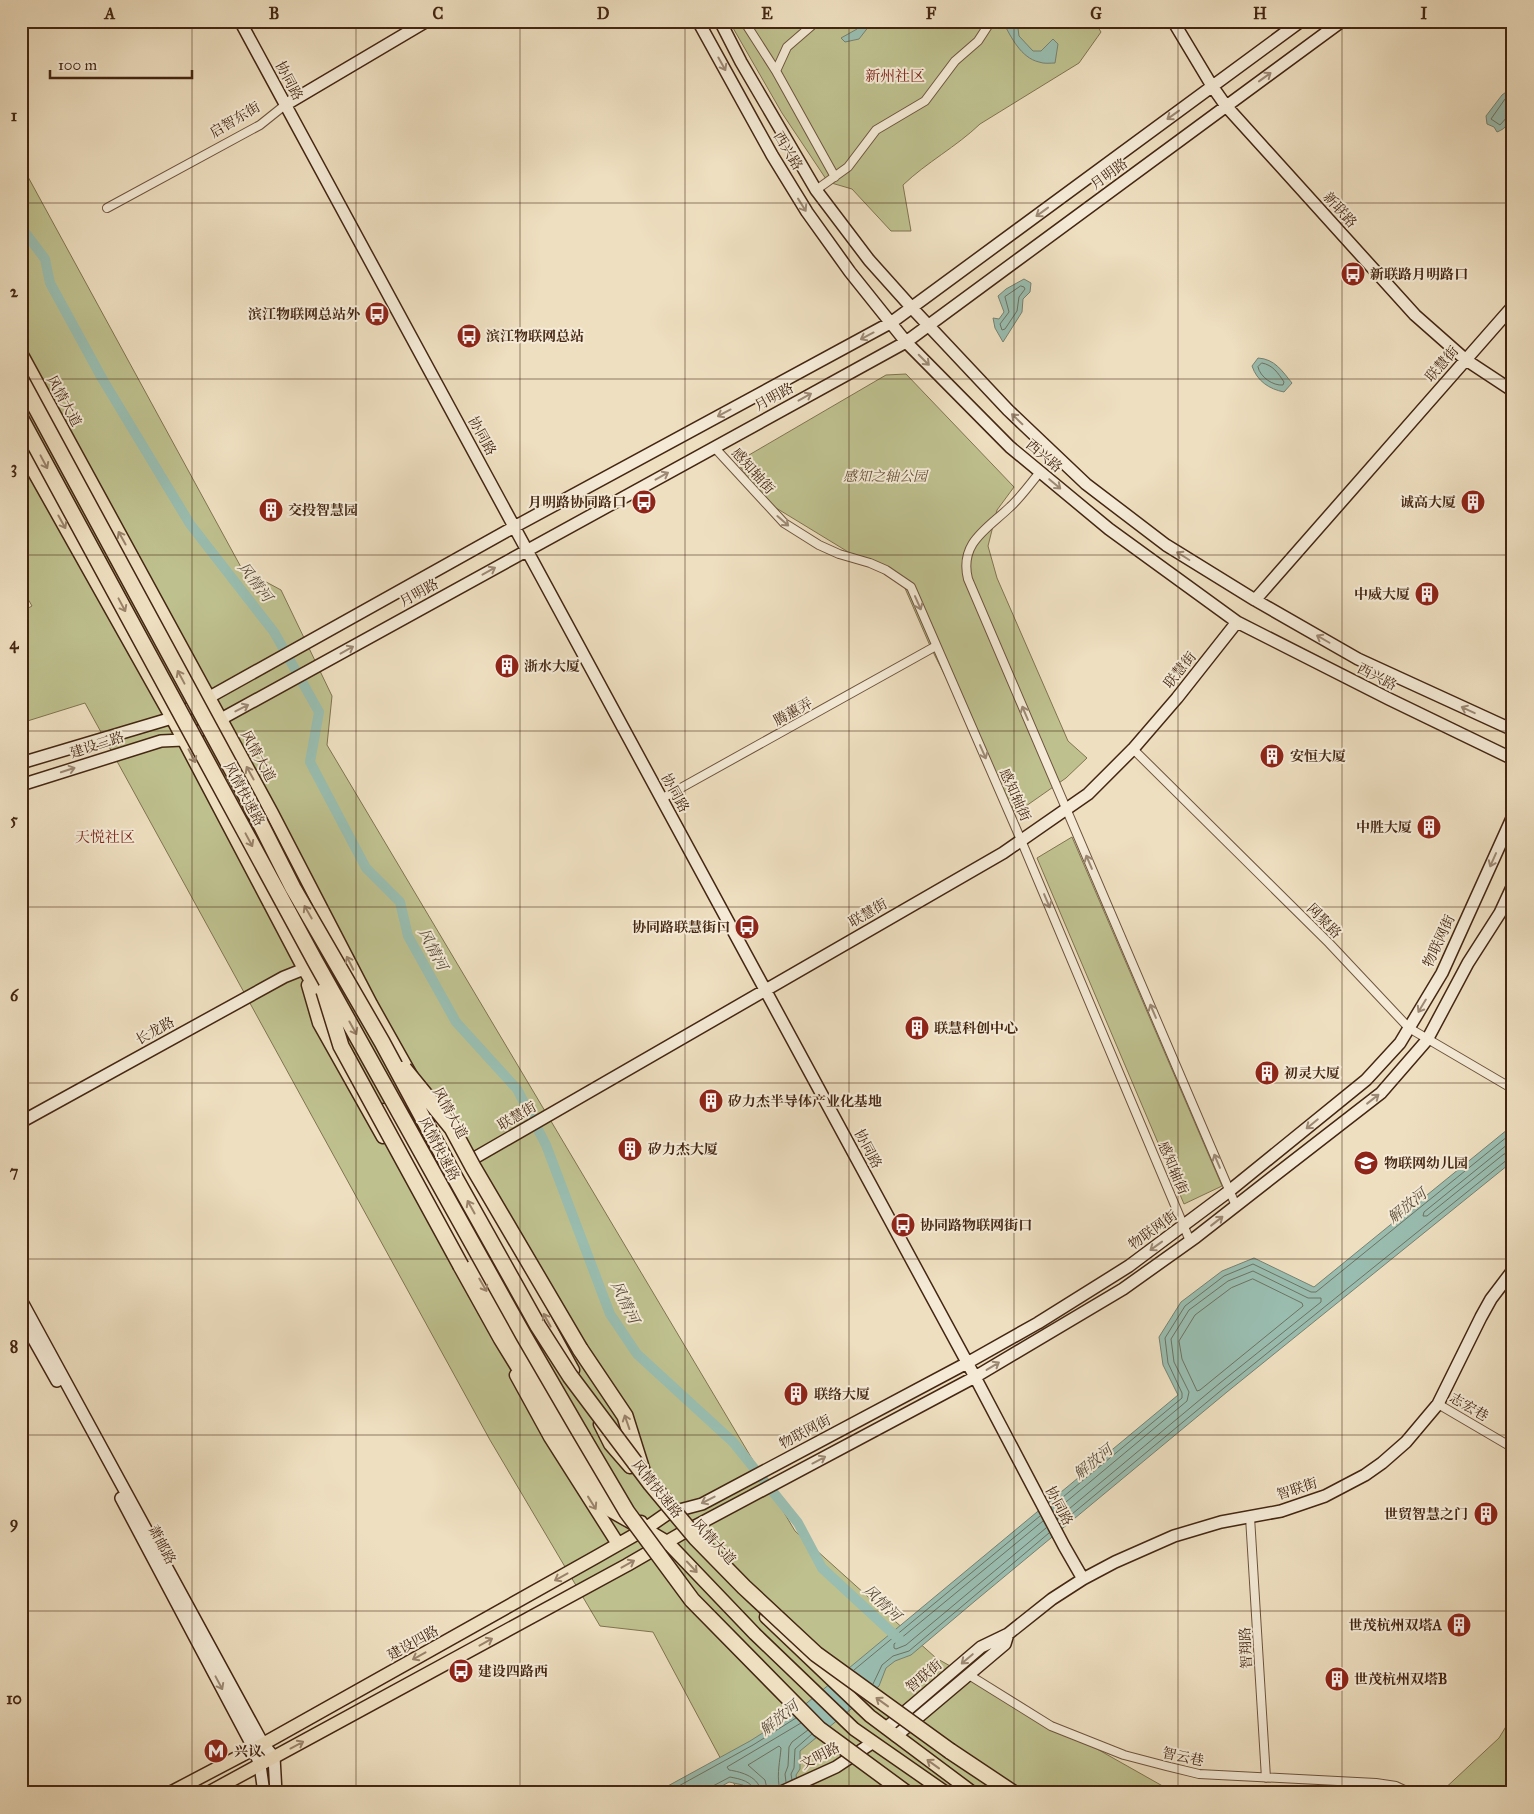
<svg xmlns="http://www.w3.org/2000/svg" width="1534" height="1814" font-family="'IM FELL Great Primer','Noto Serif SC',serif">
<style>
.green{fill:#bec08e;stroke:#817350}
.water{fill:#99bdb0;stroke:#778171}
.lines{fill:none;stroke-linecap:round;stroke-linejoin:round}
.shore{stroke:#6e7261;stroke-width:1}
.canal{stroke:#99bdb0;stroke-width:10}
.street-casing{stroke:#6e543e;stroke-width:10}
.secondary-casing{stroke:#442612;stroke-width:14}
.primary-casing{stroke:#442612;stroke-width:15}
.highway-casing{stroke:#442612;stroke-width:18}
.street{stroke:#f4ead6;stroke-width:8}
.secondary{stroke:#f4ead6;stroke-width:11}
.primary{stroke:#eedfc0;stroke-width:12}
.highway{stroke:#eedfc0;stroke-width:15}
.highway-bridge-casing{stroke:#442612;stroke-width:18;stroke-linecap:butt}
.highway-bridge{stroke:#eedfc0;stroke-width:15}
.oneway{stroke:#9c8874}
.oneway2{stroke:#998269}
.grid{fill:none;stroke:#442612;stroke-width:1;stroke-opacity:0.55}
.labels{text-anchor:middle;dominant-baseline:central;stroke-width:4;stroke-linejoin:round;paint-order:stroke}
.street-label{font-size:14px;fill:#442612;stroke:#f4ead6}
.poi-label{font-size:14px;font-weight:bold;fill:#442612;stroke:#f4ead6;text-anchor:start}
.park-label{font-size:14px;font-style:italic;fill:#624c31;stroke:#f4ead6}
.neighbourhood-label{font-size:15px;fill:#7a1f14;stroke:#f4ead6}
.water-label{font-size:15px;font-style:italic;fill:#594c3a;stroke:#f4ead6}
.neatline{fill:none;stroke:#442612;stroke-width:2}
.grid-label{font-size:16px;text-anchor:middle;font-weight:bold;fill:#442612}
</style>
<rect width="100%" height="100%" fill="#eedfc0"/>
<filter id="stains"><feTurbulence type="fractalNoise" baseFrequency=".004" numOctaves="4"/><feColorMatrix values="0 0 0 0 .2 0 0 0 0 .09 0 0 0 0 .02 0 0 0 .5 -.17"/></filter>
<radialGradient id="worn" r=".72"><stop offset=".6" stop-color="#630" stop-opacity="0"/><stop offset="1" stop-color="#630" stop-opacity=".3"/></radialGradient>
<path class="green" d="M729,21H1094L1101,32L1079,63L980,124C956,147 927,162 903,185L911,231H891L852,189L828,182L782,113Z
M21,164L242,569L281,590L332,696L327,745L795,1531L936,1658L1175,1793H739L653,1632L600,1626L490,1440L85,703L21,723V612L32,606L21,587Z
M906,374L1014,487L997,510L988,546L997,578L1068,741L1087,758L1066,778L1016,813L1009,802L931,648L904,586L763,500L737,462L886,375Z
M1072,837L1222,1186L1184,1204L1037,858Z
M1513,1715V1793H1440L1499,1738Z"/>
<path class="water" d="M861,21H873L859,39L845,42L841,38L857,29Z
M991,21H1017L1019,36L1033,51H1041L1053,39L1058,44L1055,63C1050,63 1044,64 1039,62C1021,58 1011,37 1003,22Z
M1513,87C1513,104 1516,125 1497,132L1494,127L1487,124L1486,116L1502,95Z
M1024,279L1031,283L1030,292L1023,299L1022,312L1003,342L995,328L993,318L999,319L1004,312L998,296L1006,289Z
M1258,358C1275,359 1282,371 1292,383L1284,392C1269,389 1257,381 1252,366Z
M1513,1125V1161L1227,1392L975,1601L911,1655L895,1661L886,1668L879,1686L800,1751V1769L796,1775L799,1793H752L743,1785L729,1782L710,1793H655L750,1741L796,1712L1178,1395L1163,1365L1159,1337L1181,1302L1222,1271L1254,1258L1314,1287Z"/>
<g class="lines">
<path class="shore" d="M1513,93L1505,99L1491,119L1500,125L1508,116L1513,114
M1021,286L1024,287L1025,289L1019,297L1017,311L1005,329L1002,330L1000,324L1009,312L1005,297Z
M1262,363C1273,365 1278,373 1284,382L1283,385C1273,386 1260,377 1258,367Z
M1513,1140L1424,1212L1423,1216H1427L1504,1154L1513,1152
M1253,1279L1302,1303L1303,1306L1200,1390L1197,1391L1182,1359L1179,1341L1195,1315L1231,1288Z
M1051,1507L1182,1398V1393L1168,1363L1165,1338L1185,1306L1224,1276L1253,1264L1311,1292H1316L1513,1132
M1054,1512L1187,1401L1189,1392L1174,1362L1171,1339L1189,1310L1228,1281L1253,1271L1308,1298H1321V1302L1220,1383L1057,1519
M1043,1521L894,1644V1648L896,1649L906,1645L1046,1528
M1060,1524L1224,1388L1508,1159L1513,1158
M854,1670L1040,1516
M873,1684L882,1665L893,1656L909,1651L1049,1533
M792,1780L791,1774L794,1768L795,1749L812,1734
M786,1782L785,1774L788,1766L789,1747L792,1742L808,1730
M666,1793L753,1745L796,1718
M709,1793L711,1787L730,1777C740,1779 753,1781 755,1793
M761,1793C760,1777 742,1772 729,1770L727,1767L801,1723
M768,1793L765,1780L748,1765L779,1746L781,1748C780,1761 777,1773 779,1785"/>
<path class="canal" d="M21,227L45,259L50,283L103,380L190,524L274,632L319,712L310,762L366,868L400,902L408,936L456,1022L517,1089L546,1145L610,1314L637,1354L733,1442L798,1523L822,1568L900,1640"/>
<defs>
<path id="street" d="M744,21L776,71
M817,21L787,47L776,71L835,177
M816,190L848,167L876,130L925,101L955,61L978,41L991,21
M107,208L260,125L285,105
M714,447L784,523L819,545L839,554L870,563L886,570L911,587L1021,840L1190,1241
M1040,472C1030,484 1021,497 1010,507C987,529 959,543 968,579L1236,1206
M1133,749L1329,943L1409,1028L1513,1089
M661,799L936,646
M1438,1404L1513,1448
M1250,1517L1266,1778
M969,1675L1051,1726L1124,1755L1166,1766L1199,1774L1376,1783L1396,1786L1411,1793"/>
<path id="secondary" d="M240,21L975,1377L1064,1546L1083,1579
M698,21L772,155L807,212L850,272L906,342L1010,447L1109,529L1237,622L1389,699L1513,759
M720,21L741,62L816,190L869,260L912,308L1008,410L1086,484L1166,545L1255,600L1358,659L1513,730
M1173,21L1212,86L1226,106L1415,315L1466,360L1513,391
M285,105L427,21
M1255,600L1513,306
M21,763L172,718L514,527L892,322L1301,21
M21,785L161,741L183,740L906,342L1342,21
M21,1122L284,977L304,969
M464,1164L1003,853L1088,794L1133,749L1177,698L1237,622
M21,1300L263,1744L274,1757L276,1793
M21,1317L57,1381
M121,1498L254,1749L260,1765L264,1793
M668,1513L702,1504L967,1363L1038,1323L1129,1266L1228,1192L1366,1080L1400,1043L1442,973L1513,816
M684,1532L975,1377L1123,1289L1196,1237L1274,1176L1381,1093L1427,1040L1468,963L1500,913L1513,885
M886,1728L981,1647L1008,1634L1052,1599L1083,1579L1115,1562L1174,1536L1221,1522L1281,1511L1325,1496L1365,1475L1382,1463L1406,1442L1438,1404L1481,1317L1491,1299L1513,1270
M896,1736L1005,1644L1008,1634
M779,1793L836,1767L872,1743"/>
<path id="primary" d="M21,353L272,813L371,1004L412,1077
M21,449L172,718L304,969L325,1005
M308,985L319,1023L383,1137
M431,1109L573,1370
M384,1110L565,1425L595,1472L601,1478
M516,1375L550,1437L618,1544
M600,1424L610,1444L630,1467
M641,1522L645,1529L667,1542L755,1634L854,1729L946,1793
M766,1617L870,1716L973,1793
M170,1793L263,1744L596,1557L645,1529L668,1513
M208,1793L627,1565L684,1532"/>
<path id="highway" d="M461,1266L501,1338L588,1480L612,1510L637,1524
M580,1349L625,1416L642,1470
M950,1751L1013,1793"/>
</defs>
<use href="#street" class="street-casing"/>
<use href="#secondary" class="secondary-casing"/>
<use href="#primary" class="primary-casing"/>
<use href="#highway" class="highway-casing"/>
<use href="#street" class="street"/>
<use href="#secondary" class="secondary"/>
<use href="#primary" class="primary"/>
<use href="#highway" class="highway"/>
<defs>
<path id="highway-bridge" d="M21,380L249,801L293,888L382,1042L453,1174L538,1326L570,1376L651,1484L696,1538L744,1587L816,1654L950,1751
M21,419L315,961L524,1336L578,1429L627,1512L692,1600L819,1729L906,1793
M324,991L341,1046L461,1266
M404,1069L452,1128L473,1167L580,1349"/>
</defs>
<use href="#highway-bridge" class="highway-bridge-casing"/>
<use href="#highway-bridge" class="highway-bridge"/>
</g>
<defs><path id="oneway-shaft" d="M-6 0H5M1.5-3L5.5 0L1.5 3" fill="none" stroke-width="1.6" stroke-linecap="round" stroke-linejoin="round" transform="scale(1.25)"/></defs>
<g class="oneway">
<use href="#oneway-shaft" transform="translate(722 64) rotate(61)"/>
<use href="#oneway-shaft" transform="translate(1265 77) rotate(-36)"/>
<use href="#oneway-shaft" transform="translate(1173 115) rotate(144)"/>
<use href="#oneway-shaft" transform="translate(802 205) rotate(58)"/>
<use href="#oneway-shaft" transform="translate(1042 212) rotate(144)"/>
<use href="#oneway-shaft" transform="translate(867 336) rotate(152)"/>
<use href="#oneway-shaft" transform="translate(924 360) rotate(45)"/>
<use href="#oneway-shaft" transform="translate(805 397) rotate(-29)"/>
<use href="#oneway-shaft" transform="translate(724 413) rotate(152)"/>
<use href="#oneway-shaft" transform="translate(1017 419) rotate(-136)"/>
<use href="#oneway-shaft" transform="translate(662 476) rotate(-29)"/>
<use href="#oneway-shaft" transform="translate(1055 484) rotate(40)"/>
<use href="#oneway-shaft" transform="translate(783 521) rotate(41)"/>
<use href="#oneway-shaft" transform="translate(1183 556) rotate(-148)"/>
<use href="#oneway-shaft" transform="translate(489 571) rotate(-29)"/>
<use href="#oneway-shaft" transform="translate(918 603) rotate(66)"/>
<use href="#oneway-shaft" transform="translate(1323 639) rotate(-150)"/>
<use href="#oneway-shaft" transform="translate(347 650) rotate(-29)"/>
<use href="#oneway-shaft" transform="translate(242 708) rotate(-27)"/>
<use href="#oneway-shaft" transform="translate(1468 710) rotate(-155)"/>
<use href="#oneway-shaft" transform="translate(1025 713) rotate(-113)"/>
<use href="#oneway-shaft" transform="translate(983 752) rotate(66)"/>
<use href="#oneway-shaft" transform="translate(68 770) rotate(-18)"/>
<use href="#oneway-shaft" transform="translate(1493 860) rotate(114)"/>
<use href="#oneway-shaft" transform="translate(1089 862) rotate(-113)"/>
<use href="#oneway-shaft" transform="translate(1047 901) rotate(67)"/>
<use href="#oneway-shaft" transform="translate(1422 1006) rotate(121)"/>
<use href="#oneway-shaft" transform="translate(1153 1011) rotate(-113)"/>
<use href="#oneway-shaft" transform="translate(1373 1099) rotate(-38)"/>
<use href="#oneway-shaft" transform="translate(1312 1124) rotate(141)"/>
<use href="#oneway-shaft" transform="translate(1217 1161) rotate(-113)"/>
<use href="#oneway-shaft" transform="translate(1217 1221) rotate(-38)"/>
<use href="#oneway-shaft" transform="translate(1156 1246) rotate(144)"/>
<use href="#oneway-shaft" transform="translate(993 1366) rotate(-31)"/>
<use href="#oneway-shaft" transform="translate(819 1460) rotate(-28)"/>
<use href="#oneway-shaft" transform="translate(708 1500) rotate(153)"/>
<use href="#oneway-shaft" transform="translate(967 1659) rotate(140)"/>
<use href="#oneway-shaft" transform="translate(219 1683) rotate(62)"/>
</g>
<g class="oneway2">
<use href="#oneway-shaft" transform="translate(44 462) rotate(62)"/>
<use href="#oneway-shaft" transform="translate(62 522) rotate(61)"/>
<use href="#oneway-shaft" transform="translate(122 538) rotate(-119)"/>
<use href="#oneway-shaft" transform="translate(122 605) rotate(62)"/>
<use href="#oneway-shaft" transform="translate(181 677) rotate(-118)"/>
<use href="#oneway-shaft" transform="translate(192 756) rotate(62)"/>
<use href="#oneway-shaft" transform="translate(250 773) rotate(-119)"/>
<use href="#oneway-shaft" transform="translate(249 840) rotate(62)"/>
<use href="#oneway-shaft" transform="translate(308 912) rotate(-120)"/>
<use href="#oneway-shaft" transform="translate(350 963) rotate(-117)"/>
<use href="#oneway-shaft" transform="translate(353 1028) rotate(61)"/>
<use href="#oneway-shaft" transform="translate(471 1207) rotate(-119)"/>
<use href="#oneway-shaft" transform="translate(483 1285) rotate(60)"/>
<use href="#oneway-shaft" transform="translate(547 1320) rotate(-119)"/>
<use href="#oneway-shaft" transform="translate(627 1422) rotate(-109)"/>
<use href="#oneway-shaft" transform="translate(592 1503) rotate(58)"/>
<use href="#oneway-shaft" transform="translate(628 1564) rotate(-29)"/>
<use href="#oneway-shaft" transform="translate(692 1567) rotate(47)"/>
<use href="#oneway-shaft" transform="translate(561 1577) rotate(151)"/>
<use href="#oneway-shaft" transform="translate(486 1642) rotate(-29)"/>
<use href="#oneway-shaft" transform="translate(419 1656) rotate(151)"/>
<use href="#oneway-shaft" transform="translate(882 1702) rotate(-144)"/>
<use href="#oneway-shaft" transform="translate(297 1745) rotate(-28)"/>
<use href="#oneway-shaft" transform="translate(933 1764) rotate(-144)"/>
</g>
<path class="grid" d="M192,21V1793M356,21V1793M520,21V1793M685,21V1793M849,21V1793M1014,21V1793M1178,21V1793M1342,21V1793M21,203H1513M21,379H1513M21,555H1513M21,731H1513M21,907H1513M21,1083H1513M21,1259H1513M21,1435H1513M21,1611H1513"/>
<defs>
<symbol id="bus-disc" viewBox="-11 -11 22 22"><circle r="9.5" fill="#8f2418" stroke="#f4ead6"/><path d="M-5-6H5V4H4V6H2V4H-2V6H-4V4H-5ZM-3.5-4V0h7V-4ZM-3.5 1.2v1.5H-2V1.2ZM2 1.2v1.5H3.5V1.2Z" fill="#fff"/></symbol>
<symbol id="building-disc" viewBox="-11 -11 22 22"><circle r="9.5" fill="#8f2418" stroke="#f4ead6"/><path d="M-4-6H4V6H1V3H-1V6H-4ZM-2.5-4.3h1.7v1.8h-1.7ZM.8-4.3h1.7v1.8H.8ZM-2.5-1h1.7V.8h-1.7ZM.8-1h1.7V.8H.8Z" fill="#fff"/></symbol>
<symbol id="school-disc" viewBox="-11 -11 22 22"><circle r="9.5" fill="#8f2418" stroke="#f4ead6"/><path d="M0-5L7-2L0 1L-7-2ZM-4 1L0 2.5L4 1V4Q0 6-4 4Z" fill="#fff"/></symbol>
<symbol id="metro-disc" viewBox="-11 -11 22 22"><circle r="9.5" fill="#8f2418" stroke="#f4ead6"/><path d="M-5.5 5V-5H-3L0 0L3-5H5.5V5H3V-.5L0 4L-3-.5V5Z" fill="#fff"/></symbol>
</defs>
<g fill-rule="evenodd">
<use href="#bus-disc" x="1339" y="260" width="28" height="28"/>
<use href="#bus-disc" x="363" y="300" width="28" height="28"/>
<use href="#bus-disc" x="455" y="322" width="28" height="28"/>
<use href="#bus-disc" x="630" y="488" width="28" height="28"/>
<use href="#building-disc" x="1459" y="488" width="28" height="28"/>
<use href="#building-disc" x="257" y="496" width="28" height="28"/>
<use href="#building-disc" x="1413" y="580" width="28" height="28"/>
<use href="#building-disc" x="493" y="652" width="28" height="28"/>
<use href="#building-disc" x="1258" y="742" width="28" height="28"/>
<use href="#building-disc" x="1415" y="813" width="28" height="28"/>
<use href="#bus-disc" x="733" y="913" width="28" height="28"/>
<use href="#building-disc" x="903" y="1014" width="28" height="28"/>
<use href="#building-disc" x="1253" y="1059" width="28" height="28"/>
<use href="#building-disc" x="697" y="1087" width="28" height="28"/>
<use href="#building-disc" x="616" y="1135" width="28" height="28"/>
<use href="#school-disc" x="1352" y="1149" width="28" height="28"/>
<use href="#bus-disc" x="889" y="1211" width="28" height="28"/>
<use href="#building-disc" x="782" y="1380" width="28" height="28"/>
<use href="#building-disc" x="1472" y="1500" width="28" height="28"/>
<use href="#building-disc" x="1445" y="1611" width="28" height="28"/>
<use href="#bus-disc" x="447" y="1657" width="28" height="28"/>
<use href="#building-disc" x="1323" y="1665" width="28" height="28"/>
<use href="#metro-disc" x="202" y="1737" width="28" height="28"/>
</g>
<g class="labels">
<g class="street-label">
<text transform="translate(289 81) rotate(62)">协同路</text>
<text transform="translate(235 120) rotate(-31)">启智东街</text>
<text transform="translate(788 151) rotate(59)">西兴路</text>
<text transform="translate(1109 174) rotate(-36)">月明路</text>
<text transform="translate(1340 210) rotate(48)">新联路</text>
<text transform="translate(1442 364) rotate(-49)">联慧街</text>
<text transform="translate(774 397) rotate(-29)">月明路</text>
<text transform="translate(64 401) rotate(61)">风情大道</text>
<text transform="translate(482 436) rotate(61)">协同路</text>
<text transform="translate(1044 456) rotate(40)">西兴路</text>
<text transform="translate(753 471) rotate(48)">感知轴街</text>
<text transform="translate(419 593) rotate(-29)">月明路</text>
<text transform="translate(1180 670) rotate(-51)">联慧街</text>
<text transform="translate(1377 677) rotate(27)">西兴路</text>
<text transform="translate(793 712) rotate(-29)">腾蕙弄</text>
<text transform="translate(97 745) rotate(-18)">建设三路</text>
<text transform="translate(258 756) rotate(61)">风情大道</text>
<text transform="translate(675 793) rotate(61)">协同路</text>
<text transform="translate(244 794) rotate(62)">风情快速路</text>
<text transform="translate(1015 795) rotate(66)">感知轴街</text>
<text transform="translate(868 913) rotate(-30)">联慧街</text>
<text transform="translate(1324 921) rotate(45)">网聚路</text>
<text transform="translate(1439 941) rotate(-65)">物联网街</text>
<text transform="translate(155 1031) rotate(-29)">长龙路</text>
<text transform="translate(450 1113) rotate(61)">风情大道</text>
<text transform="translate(517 1116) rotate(-30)">联慧街</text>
<text transform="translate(439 1149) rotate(62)">风情快速路</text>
<text transform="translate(868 1149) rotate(62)">协同路</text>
<text transform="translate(1173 1168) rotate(67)">感知轴街</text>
<text transform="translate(1153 1230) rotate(-36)">物联网街</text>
<text transform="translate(1469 1407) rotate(30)">志宏巷</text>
<text transform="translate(805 1432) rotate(-28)">物联网街</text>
<text transform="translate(657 1489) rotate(51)">风情快速路</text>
<text transform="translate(1297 1489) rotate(-18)">智联街</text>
<text transform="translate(1059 1506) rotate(62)">协同路</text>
<text transform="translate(714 1542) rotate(47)">风情大道</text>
<text transform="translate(162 1545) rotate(62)">萧邮路</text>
<text transform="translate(413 1643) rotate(-29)">建设四路</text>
<text transform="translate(1246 1648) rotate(-93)">智翔路</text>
<text transform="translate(924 1676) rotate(-40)">智联街</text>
<text transform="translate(820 1756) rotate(-27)">文明路</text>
<text transform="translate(1183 1757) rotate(12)">智云巷</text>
</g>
<g class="poi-label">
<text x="1370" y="274">新联路月明路口</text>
<text x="360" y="314" text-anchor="end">滨江物联网总站外</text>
<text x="486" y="336">滨江物联网总站</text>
<text x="626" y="502" text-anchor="end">月明路协同路口</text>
<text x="1456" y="502" text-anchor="end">诚高大厦</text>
<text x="288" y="510">交投智慧园</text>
<text x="1410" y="594" text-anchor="end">中威大厦</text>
<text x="524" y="666">浙水大厦</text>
<text x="1290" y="756">安恒大厦</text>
<text x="1412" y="827" text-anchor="end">中胜大厦</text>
<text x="730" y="927" text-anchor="end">协同路联慧街口</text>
<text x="934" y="1028">联慧科创中心</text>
<text x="1284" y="1073">初灵大厦</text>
<text x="728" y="1101">矽力杰半导体产业化基地</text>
<text x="648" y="1149">矽力杰大厦</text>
<text x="1384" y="1163">物联网幼儿园</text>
<text x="920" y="1225">协同路物联网街口</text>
<text x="814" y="1394">联络大厦</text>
<text x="1468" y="1514" text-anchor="end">世贸智慧之门</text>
<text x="1442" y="1625" text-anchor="end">世茂杭州双塔A</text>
<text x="478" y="1671">建设四路西</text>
<text x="1354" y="1679">世茂杭州双塔B</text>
<text x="234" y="1751">兴议</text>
</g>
<g class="park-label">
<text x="885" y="476">感知之轴公园</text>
</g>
<g class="neighbourhood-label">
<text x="895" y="76">新州社区</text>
<text x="105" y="837">天悦社区</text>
</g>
<g class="water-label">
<text transform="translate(255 582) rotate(52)">风情河</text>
<text transform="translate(433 949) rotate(62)">风情河</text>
<text transform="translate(1407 1206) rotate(-39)">解放河</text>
<text transform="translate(625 1302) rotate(64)">风情河</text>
<text transform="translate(1093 1462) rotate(-39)">解放河</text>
<text transform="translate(882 1603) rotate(43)">风情河</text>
<text transform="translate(779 1718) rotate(-39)">解放河</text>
</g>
</g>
<rect width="1534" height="1814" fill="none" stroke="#eedfc0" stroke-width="55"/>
<path d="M50 70v8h142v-8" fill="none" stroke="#442612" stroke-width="2.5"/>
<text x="58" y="70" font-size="15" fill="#442612" stroke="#f4ead6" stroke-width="4" paint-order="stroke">100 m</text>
<rect x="28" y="28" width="1478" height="1758" class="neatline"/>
<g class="grid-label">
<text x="110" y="19">A</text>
<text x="274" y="19">B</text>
<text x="438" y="19">C</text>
<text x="603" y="19">D</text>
<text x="767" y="19">E</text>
<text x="931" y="19">F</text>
<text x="1096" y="19">G</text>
<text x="1260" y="19">H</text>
<text x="1424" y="19">I</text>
<text x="14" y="121">1</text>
<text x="14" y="297">2</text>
<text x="14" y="473">3</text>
<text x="14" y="649">4</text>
<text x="14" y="825">5</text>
<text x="14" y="1001">6</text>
<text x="14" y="1177">7</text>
<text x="14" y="1352">8</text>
<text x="14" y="1528">9</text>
<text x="14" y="1704">10</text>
</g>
<rect width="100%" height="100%" filter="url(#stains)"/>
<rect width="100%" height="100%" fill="url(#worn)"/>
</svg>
